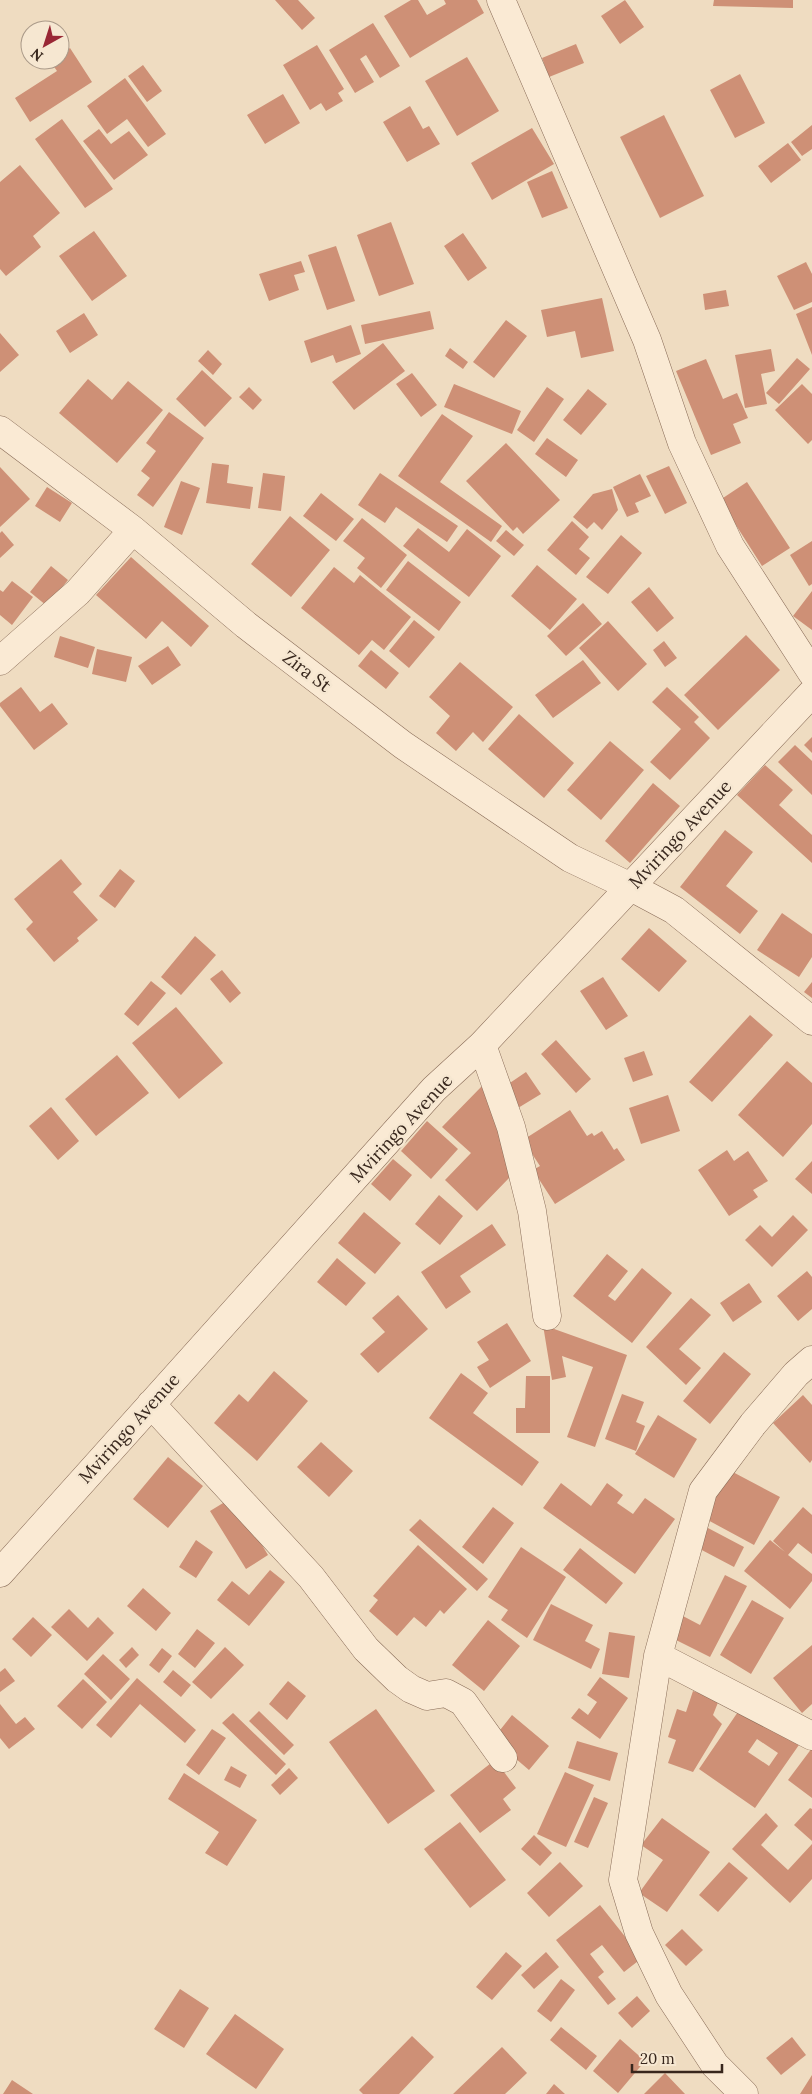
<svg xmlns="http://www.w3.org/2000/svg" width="812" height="2094" font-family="Lora,serif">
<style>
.building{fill:#ce9076;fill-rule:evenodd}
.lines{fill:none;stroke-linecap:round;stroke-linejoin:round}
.minor-casing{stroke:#896c58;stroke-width:29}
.minor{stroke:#faead4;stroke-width:28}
.labels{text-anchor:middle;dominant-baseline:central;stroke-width:5;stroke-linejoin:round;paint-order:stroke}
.street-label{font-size:18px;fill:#38271d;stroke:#f6e7d1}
</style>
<rect width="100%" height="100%" fill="#efdcc1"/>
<path class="building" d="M275,0H298L315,18L302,30Z
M411,0H418L427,15L446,4L444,0H477L484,13L410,58L384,16Z
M625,0L644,27L620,44L601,16Z
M714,0H793V8L713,6Z
M373,23L400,66L380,78L366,55L360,59L374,82L355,93L329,50Z
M576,44L584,63L549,77L542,58Z
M317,45L344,89L338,93L343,101L326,111L321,103L310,110L283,65Z
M70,48L92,82L30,122L15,98L57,71L50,61L60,60V55Z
M467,57L499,111L457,136L425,81Z
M143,65L162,91L147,102L128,76Z
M740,74L765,123L735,138L710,90Z
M125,78L166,134L148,147L127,119L107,134L87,106Z
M283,94L300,123L265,144L247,115Z
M410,106L423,129L429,126L440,144L407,162L383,122Z
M664,115L704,196L660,218L620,137Z
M62,119L113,189L85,208L35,139Z
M812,125V149L802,156L791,142Z
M532,128L554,164L492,200L471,163Z
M99,129L111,144L129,131L148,155L114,180L83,141Z
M788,143L801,160L771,183L758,166Z
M20,165L60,213L33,236L41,247L6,276L0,269V182Z
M552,171L568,208L542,218L527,182Z
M391,222L414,284L379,296L357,235Z
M94,231L127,276L92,301L59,256Z
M463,233L487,268L468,281L444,246Z
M336,246L355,301L327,310L308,255Z
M301,261L305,272L294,275L299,290L269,301L259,274Z
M806,262L812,274V302L794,310L777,276Z
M726,290L729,306L705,310L703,294Z
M602,298L614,351L581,358L575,331L547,337L541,310Z
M812,307V355L796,314Z
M430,311L434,329L365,344L361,325Z
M84,313L98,335L70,353L56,331Z
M506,320L527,336L494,378L473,362Z
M351,325L361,354L336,363L333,355L311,363L304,341Z
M0,333L19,355L0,372Z
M383,343L405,371L354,410L332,382Z
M450,348L468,362L463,369L445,356Z
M771,349L775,371L761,374L767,404L745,408L735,355Z
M208,350L222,364L213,375L198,361Z
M797,358L810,369L779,404L766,393Z
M706,359L723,399L737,393L748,418L733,424L741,443L711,455L676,371Z
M202,370L232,398L205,427L176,399Z
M412,373L437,405L421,417L396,384Z
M88,379L112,400L128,381L163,410L117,463L59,413Z
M454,384L521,411L512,434L444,407Z
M802,384L812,394V440L808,444L775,410Z
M249,387L262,400L253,410L239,397Z
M547,387L564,399L534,442L517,430Z
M588,389L607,404L581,435L563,420Z
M169,412L204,438L153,507L137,495L150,478L141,471L156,451L146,443Z
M442,414L473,436L440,482L502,526L491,542L398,476Z
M547,438L578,460L566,477L535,454Z
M506,443L560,500L523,534L517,527L513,531L466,481Z
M212,463L229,465L227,483L253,487L250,509L206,503Z
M669,466L687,503L665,514L646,476Z
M0,467L30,499L0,527Z
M263,473L285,476L281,511L258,508Z
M380,473L458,526L447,542L396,507L385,523L358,505Z
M640,474L651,496L635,503L639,512L627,517L613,487Z
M181,481L200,488L182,535L164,527Z
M747,482L790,548L762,566L720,500Z
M47,487L72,503L60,522L35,506Z
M612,489L618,510L602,530L594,522L587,529L573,517L593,494Z
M321,493L354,519L336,541L303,516Z
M290,516L330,550L291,597L251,564Z
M362,518L407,555L381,588L357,568L365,558L343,541Z
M572,521L589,537L579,549L590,558L576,575L547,550Z
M418,528L449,552L467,529L501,556L469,597L403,546Z
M506,530L524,545L514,556L496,541Z
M2,531L14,545L0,558V533Z
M621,535L642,553L608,594L586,577Z
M812,541V584L809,586L790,555Z
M131,557L209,626L191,647L162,621L146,639L96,595Z
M408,561L461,602L439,631L386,590Z
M537,565L577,599L550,630L511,596Z
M51,566L68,580L47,606L30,592Z
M334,567L354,583L360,575L411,617L384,650L372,640L359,655L301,608Z
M12,581L33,597L12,625L0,615V590L3,592Z
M649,587L674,618L657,632L631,602Z
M812,591V630L793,616Z
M583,603L602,624L566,656L547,636Z
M414,620L435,637L409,668L389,651Z
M608,621L647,664L618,691L579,648Z
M746,635L780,670L718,730L684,695Z
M60,636L95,647L88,668L54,657Z
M664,641L677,658L665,667L653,650Z
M168,646L181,665L152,685L138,666Z
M97,649L132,657L126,682L92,674Z
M371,650L399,673L386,689L358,666Z
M583,660L601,683L553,718L535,695Z
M460,662L513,707L483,742L473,732L456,751L436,733L450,716L429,697Z
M21,687L40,712L52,703L68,724L34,750L0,706V703Z
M667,687L699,717L694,722L710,738L670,780L650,762L681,729L652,702Z
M519,714L574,763L544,798L488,749Z
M812,737V753L804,745Z
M610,741L644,770L601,820L567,790Z
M795,745L812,761V795L778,762Z
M765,765L793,790L779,805L812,835V863L737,795Z
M653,783L680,806L630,863L605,841Z
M725,830L753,852L726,886L758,911L740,934L680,887Z
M61,859L82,884L73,892L98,920L77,938L79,941L54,962L26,929L33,922L14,899Z
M120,869L135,881L115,908L99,896Z
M782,913L812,934V957L799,977L757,950Z
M649,928L687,961L659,992L621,959Z
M195,936L216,955L181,995L161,977Z
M222,970L241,993L230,1003L210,979Z
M603,977L628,1016L606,1030L580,991Z
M151,981L166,993L138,1026L124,1014Z
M812,982V998L804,992Z
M176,1007L223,1063L179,1099L132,1043Z
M750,1015L773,1035L712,1102L689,1082Z
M556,1040L591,1079L576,1093L541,1054Z
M644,1051L653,1075L633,1082L624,1058Z
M117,1055L149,1093L96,1136L65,1099Z
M787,1061L812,1083V1124L783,1157L738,1115Z
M526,1072L541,1094L518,1108L504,1087Z
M482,1086L493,1096L511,1176L477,1211L445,1180L471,1153L442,1127Z
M668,1095L680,1131L641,1144L629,1108Z
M51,1107L79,1141L58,1160L29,1126Z
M570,1110L587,1136L592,1133L594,1136L602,1131L614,1150L617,1148L625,1160L555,1204L533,1170L540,1166L523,1140Z
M427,1121L458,1149L431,1179L401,1151Z
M727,1150L734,1161L748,1151L768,1181L753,1190L758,1197L729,1216L698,1170Z
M393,1159L412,1175L390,1201L371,1184Z
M812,1161V1194L795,1179Z
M439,1195L463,1216L440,1245L415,1224Z
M364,1212L401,1243L375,1274L338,1243Z
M793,1215L808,1230L772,1267L745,1240L760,1225L772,1237Z
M492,1224L506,1245L460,1276L471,1292L446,1309L421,1272Z
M607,1254L628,1271L608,1296L615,1301L642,1268L672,1293L632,1343L573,1296Z
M337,1258L366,1283L346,1306L317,1282Z
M807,1271L812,1277V1309L798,1321L777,1296Z
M749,1283L762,1302L733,1322L720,1303Z
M398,1295L428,1329L378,1373L360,1354L385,1332L372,1318Z
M691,1298L711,1315L679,1349L701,1368L686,1385L646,1347Z
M507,1323L531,1361L490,1388L477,1367L489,1360L477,1342Z
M543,1325L627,1355L595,1447L567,1437L593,1367L562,1356L566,1377L552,1380Z
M724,1352L751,1374L710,1424L683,1401Z
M274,1371L308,1401L257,1461L214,1423L239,1394L248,1402Z
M461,1373L488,1393L473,1413L539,1462L522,1486L429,1418Z
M526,1376H550V1433H516V1408H525Z
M622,1394L644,1402L636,1422L645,1426L636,1451L605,1439Z
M803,1395L812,1405V1460L810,1463L773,1423Z
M658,1415L697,1439L674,1478L635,1454Z
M321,1442L353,1471L329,1497L297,1467Z
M168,1457L203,1486L168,1528L133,1499Z
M729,1470L780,1497L754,1545L704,1518Z
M561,1483L591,1506L607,1483L623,1495L617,1503L633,1514L645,1498L675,1519L635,1574L543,1508Z
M233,1497L268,1555L246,1569L210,1511Z
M493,1507L514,1523L483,1564L462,1547Z
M803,1507L812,1515V1554L798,1543L788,1555L812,1574V1581L790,1609L744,1571L770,1540L785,1552L773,1541Z
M420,1519L488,1579L477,1591L409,1530Z
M708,1528L744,1547L734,1567L698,1548Z
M196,1540L213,1552L196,1578L179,1567Z
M418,1545L467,1589L444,1614L440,1610L426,1627L414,1617L397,1636L369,1611L378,1600L373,1596Z
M521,1547L566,1577L527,1638L501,1620L508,1610L488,1597Z
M580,1548L623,1583L606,1604L563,1570Z
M270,1570L285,1582L249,1626L217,1600L232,1581L249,1595Z
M725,1575L747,1586L710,1657L670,1637L681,1615L700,1625Z
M143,1588L171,1613L156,1631L127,1606Z
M752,1600L784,1618L751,1674L720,1655Z
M551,1604L593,1625L585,1641L600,1649L591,1669L533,1640Z
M69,1609L88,1628L98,1617L114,1633L87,1661L51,1627Z
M33,1617L52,1635L31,1657L12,1639Z
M488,1620L520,1646L484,1691L452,1665Z
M197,1629L215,1643L195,1668L178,1654Z
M609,1632L635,1636L629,1678L602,1674Z
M812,1645V1704L802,1713L773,1678Z
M132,1647L139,1655L126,1668L119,1660Z
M225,1647L244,1665L211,1699L192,1682Z
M162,1648L172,1656L159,1673L149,1665Z
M103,1654L130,1679L111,1700L84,1674Z
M5,1668L15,1681L0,1692V1672Z
M173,1670L191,1685L181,1697L163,1682Z
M600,1677L628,1698L600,1739L571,1718L579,1708L588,1715L597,1702L587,1695Z
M137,1678L196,1730L185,1743L140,1704L111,1738L96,1725Z
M83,1679L107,1702L82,1729L57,1706Z
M288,1681L306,1696L287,1720L269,1704Z
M693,1691L719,1700L713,1715L722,1724L693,1772L668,1763L676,1740L668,1737L677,1709L686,1712Z
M744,1703L801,1742L755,1808L699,1769ZM757,1739L778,1753L769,1766L748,1752Z
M0,1704L16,1724L25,1717L35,1729L9,1749L0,1738Z
M376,1709L435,1791L388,1824L329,1742Z
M259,1711L294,1745L284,1755L249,1721Z
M233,1713L286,1764L276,1775L222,1723Z
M512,1715L549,1746L529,1770L493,1739Z
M212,1729L226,1738L199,1775L186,1765Z
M577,1741L618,1753L610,1781L568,1768Z
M812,1748V1798L788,1780Z
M495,1760L516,1788L503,1799L511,1810L480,1833L450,1795Z
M231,1766L247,1775L240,1788L224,1780Z
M289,1768L298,1778L280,1795L271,1785Z
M565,1772L594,1785L566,1847L537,1834Z
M184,1773L257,1820L227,1866L205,1853L219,1832L168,1799Z
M594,1797L608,1803L588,1848L574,1842Z
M810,1808L812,1809V1841L794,1825Z
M766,1813L778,1826L761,1845L788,1870L812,1844V1879L790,1903L732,1849Z
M662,1818L710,1852L667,1912L639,1893L663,1860L641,1845Z
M460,1822L506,1880L470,1908L424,1849Z
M534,1835L552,1853L540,1866L521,1849Z
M560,1862L583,1886L549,1917L527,1893Z
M729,1862L748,1878L718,1912L699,1895Z
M600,1905L642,1958L624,1972L602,1945L590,1954L604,1972L598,1977L616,1999L608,2005L556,1940Z
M682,1929L703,1950L686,1966L665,1945Z
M506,1952L522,1966L492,2000L476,1987Z
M546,1952L559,1967L534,1989L521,1975Z
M561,1979L575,1990L551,2022L537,2011Z
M180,1989L209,2008L184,2048L154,2029Z
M637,1996L650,2011L632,2028L618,2013Z
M235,2014L284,2049L256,2089L206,2054Z
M561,2027L597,2056L586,2070L550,2040Z
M412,2036L434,2057L399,2094H363L359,2090Z
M792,2037L806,2055L781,2075L766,2058Z
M620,2039L645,2061L618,2093L593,2071Z
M502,2047L527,2073L505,2094H453Z
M665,2073L685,2094H644Z
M812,2075V2094H800Z
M12,2080L33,2094H3Z
M554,2084L565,2094H546Z"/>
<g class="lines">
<defs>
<path id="minor" d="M501,0L647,340L682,443L730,546L812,673
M0,430L133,530L246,625L403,745L570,858L631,887L674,910L812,1021
M0,661L78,592L133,530
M482,1045L511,1127L532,1211L547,1316
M151,1404L311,1577L366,1649L397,1679L411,1689L427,1696L446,1693L463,1702L503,1758
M0,1573L434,1089L482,1045L812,693
M658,1656L812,1736
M744,2094L715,2065L669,1995L639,1933L623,1880L658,1656L703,1491L753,1424L796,1374L812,1360"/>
</defs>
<use href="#minor" class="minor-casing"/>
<use href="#minor" class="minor"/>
</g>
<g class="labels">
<g class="street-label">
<text transform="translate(307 671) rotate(37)">Zira St</text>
<text transform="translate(680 834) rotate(-47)">Mviringo Avenue</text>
<text transform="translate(401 1128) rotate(-47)">Mviringo Avenue</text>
<text transform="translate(129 1428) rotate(-48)">Mviringo Avenue</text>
</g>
</g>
<g transform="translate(45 45) rotate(219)"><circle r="24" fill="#f6e7d1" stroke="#aa9a89"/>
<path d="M0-4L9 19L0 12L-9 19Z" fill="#992735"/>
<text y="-8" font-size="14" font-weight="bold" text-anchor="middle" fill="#38271d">N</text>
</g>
<path d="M632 2064v8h90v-8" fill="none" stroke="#38271d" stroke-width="2.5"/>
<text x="640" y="2064" font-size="15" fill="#38271d" stroke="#f6e7d1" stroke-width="4" paint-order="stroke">20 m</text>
</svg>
